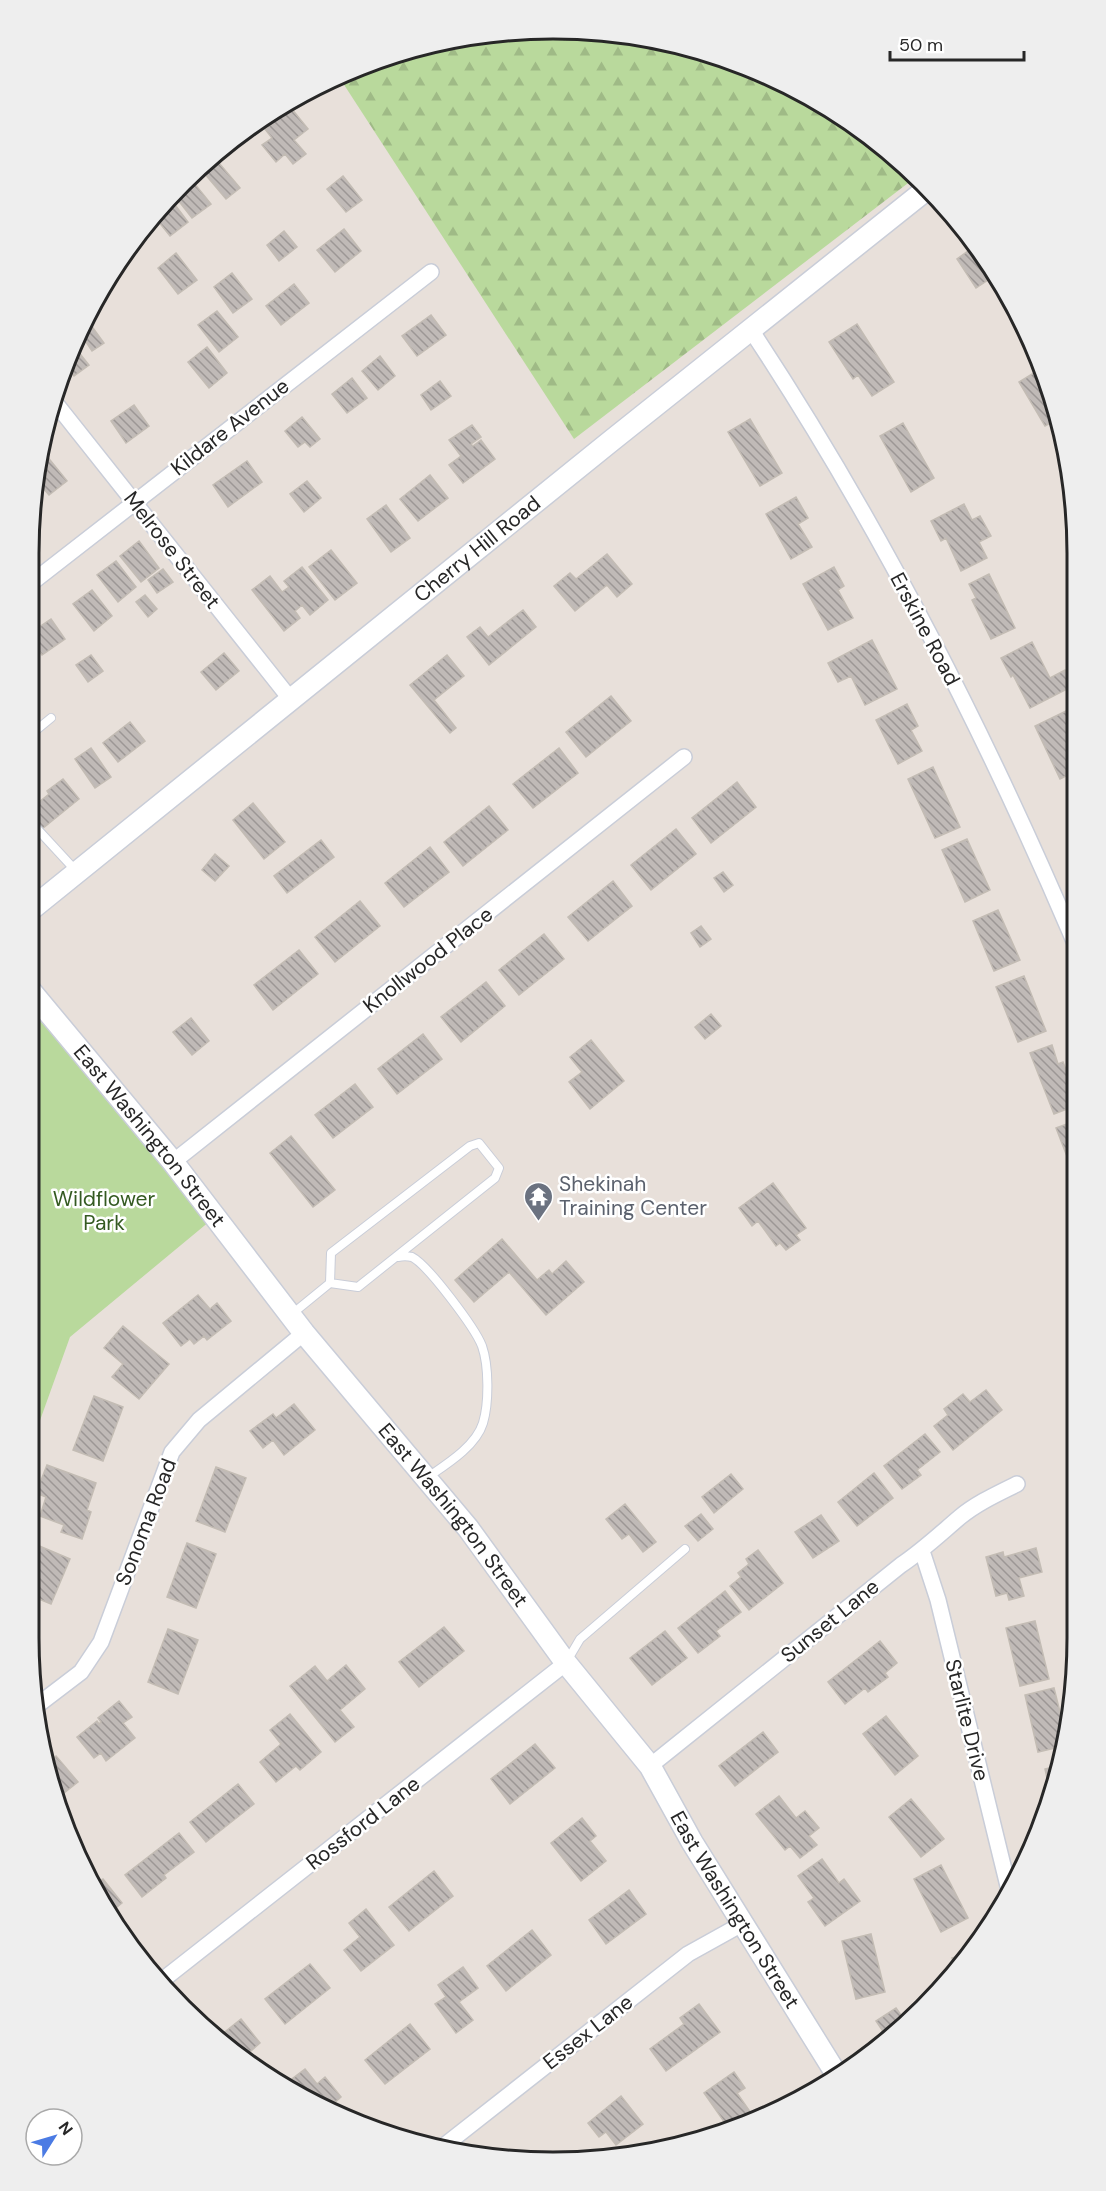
<svg xmlns="http://www.w3.org/2000/svg" width="1106" height="2191" font-family="'DM Sans',sans-serif">
<style>
.green{fill:#b9d99c}
.forest{fill:url(#forest-firs)}
.building{fill:url(#building-back-hatch);stroke:#c3bcb4;stroke-width:1.5}
.lines{fill:none;stroke-linecap:round;stroke-linejoin:round}
.lane-casing{stroke:#c9cdd8;stroke-width:10}
.street-casing{stroke:#c9cdd8;stroke-width:18}
.secondary-casing{stroke:#c9cdd8;stroke-width:24}
.lane{stroke:#fff;stroke-width:8}
.street{stroke:#fff;stroke-width:15}
.secondary{stroke:#fff;stroke-width:21}
.labels{text-anchor:middle;dominant-baseline:central;stroke-width:5;stroke-linejoin:round;paint-order:stroke}
.street-label{font-size:21px;fill:#272727;stroke:#fff}
.worship-label{font-size:21px;fill:#5b616d;stroke:#fff;text-anchor:start}
.park-label{font-size:21px;fill:#345a21;stroke:#fff}
.rim{fill:none;stroke:#272727;stroke-width:3}
</style>
<defs>
<pattern id="forest-firs" width="22" height="20" patternUnits="userSpaceOnUse" patternTransform="scale(1.5)"><rect width="22" height="20" fill="#b9d99c"/><path d="M5 1l3.5 6h-7zM16 11l3.5 6h-7z" fill="#9fba86"/></pattern>
<pattern id="building-back-hatch" width="6" height="6" patternUnits="userSpaceOnUse" patternTransform="scale(1.5)"><rect width="6" height="6" fill="#c0bab7"/><path d="M-1 5l2 2M0 0l6 6M5-1l2 2" fill="none" stroke="#9c9795"/></pattern>
</defs>
<rect width="100%" height="100%" fill="#e8e0da"/>
<path class="green" d="M29,996L210,1221L70,1337L29,1451Z"/>
<path class="forest" d="M587,30L688,46L785,82L899,158L916,177L574,439L339,77L384,56L484,33Z"/>
<path class="building" d="M291,108L308,129L294,140L306,154L293,164L285,154L276,162L262,145L272,138L265,129Z
M219,163L240,188L226,199L205,174Z
M343,176L362,200L346,212L327,189Z
M190,178L211,204L192,218L174,195Z
M170,198L188,222L170,236L154,216Z
M963,227L969,234L994,276L976,288L957,259L972,248L959,229Z
M344,229L361,251L335,272L317,250Z
M284,231L297,247L279,261L267,245Z
M176,253L197,280L178,294L158,268Z
M232,273L252,299L233,313L214,287Z
M294,284L309,303L281,325L266,306Z
M1010,304L1038,353V354L1005,309Z
M217,311L238,337L219,352L198,325Z
M431,315L446,335L417,356L402,336Z
M857,324L894,382L872,396L858,375L853,379L829,342Z
M93,328L104,343L92,351L82,336Z
M207,347L227,373L209,388L188,362Z
M77,350L89,365L74,376L66,365L69,356Z
M380,356L395,376L378,390L362,371Z
M1042,368L1056,420L1045,426L1019,382Z
M352,378L367,398L347,413L332,394Z
M440,381L451,396L431,410L421,395Z
M134,405L149,426L126,443L111,421Z
M302,417L320,439L310,447L305,442L298,447L285,431Z
M750,419L782,473L760,486L728,432Z
M903,423L934,478L911,492L880,436Z
M472,425L481,437L471,444L473,446L481,440L495,459L463,483L449,465L461,456L449,440Z
M46,455L67,481L49,495L36,480L39,460Z
M247,461L262,482L228,507L213,485Z
M430,475L448,498L418,521L400,499Z
M307,481L321,498L304,512L290,494Z
M796,497L808,518L798,524L812,547L791,559L766,514Z
M964,504L972,520L980,516L991,536L979,542L987,558L961,571L946,538L941,541L931,521Z
M386,505L410,538L391,552L367,519Z
M139,541L159,568L141,582L120,556Z
M331,550L357,583L335,600L309,567Z
M607,554L632,584L617,597L607,585L575,611L554,586L570,573L576,579Z
M116,561L136,587L118,602L97,575Z
M302,567L328,600L310,615L302,605L295,611L300,618L284,631L252,590L270,576L282,592L289,587L284,581Z
M834,567L844,586L838,590L853,618L828,630L803,584Z
M163,569L173,582L157,593L148,580Z
M989,574L1015,628L991,639L972,600L976,598L969,584Z
M92,590L112,616L94,631L73,604Z
M145,595L157,609L148,617L136,602Z
M523,610L536,627L489,665L467,637L480,627L488,637Z
M51,619L65,639L42,655L29,637V634Z
M872,640L897,689L865,705L851,676L838,682L828,663Z
M1032,642L1050,678L1065,670L1073,686L1030,708L1013,675L1011,677L1001,658Z
M224,653L239,671L216,690L201,672Z
M91,655L103,671L88,682L76,665Z
M447,655L464,676L434,700L456,728L450,733L410,685Z
M611,696L631,721L586,757L566,732Z
M907,704L918,726L911,730L922,751L898,764L876,720Z
M1068,710L1074,722V772L1060,779L1035,726Z
M130,722L145,741L118,762L103,743Z
M91,748L111,777L95,788L75,759Z
M559,748L578,773L533,808L513,784Z
M933,767L960,827L935,838L908,779Z
M63,779L79,799L42,829L29,814V810L49,794L47,791Z
M737,782L756,807L711,843L692,818Z
M253,803L285,842L264,859L233,820Z
M489,806L508,830L463,866L444,842Z
M676,829L696,854L651,890L631,865Z
M967,839L990,890L965,902L942,850Z
M321,840L334,857L287,893L274,876Z
M430,847L449,872L404,907L385,883Z
M215,854L229,866L215,881L202,870Z
M723,872L733,885L724,892L714,878Z
M613,881L632,906L588,941L568,917Z
M360,901L380,926L335,962L315,937Z
M998,910L1020,960L994,971L973,921Z
M701,926L711,939L700,947L691,933Z
M544,934L564,959L519,995L499,970Z
M299,950L318,974L273,1010L254,985Z
M1024,976L1046,1031L1018,1042L996,987Z
M486,982L505,1006L461,1042L441,1017Z
M711,1014L721,1026L705,1039L695,1027Z
M191,1018L209,1041L192,1055L173,1032Z
M423,1034L442,1059L397,1094L378,1069Z
M591,1040L624,1081L590,1109L569,1082L582,1072L570,1057Z
M1052,1045L1058,1064L1063,1062L1075,1093V1106L1054,1114L1030,1053Z
M355,1084L373,1107L333,1138L315,1115Z
M1075,1121V1177L1056,1128Z
M291,1136L335,1190L313,1207L270,1153Z
M773,1183L806,1228L796,1235L800,1240L786,1250L780,1243L776,1246L758,1221L752,1226L739,1208Z
M502,1239L537,1280L549,1270L552,1274L566,1261L584,1282L546,1315L509,1272L474,1302L455,1280Z
M198,1295L210,1309L217,1303L231,1321L207,1340L204,1336L194,1344L190,1339L181,1346L163,1323Z
M123,1326L169,1364L139,1399L112,1377L123,1364L104,1348Z
M986,1390L1002,1410L953,1450L934,1426L948,1415L944,1409L963,1394L970,1402Z
M94,1396L123,1407L103,1461L73,1450Z
M294,1404L315,1430L284,1455L273,1440L263,1448L250,1431L273,1414L276,1418Z
M925,1434L940,1452L917,1470L921,1475L902,1489L884,1466Z
M47,1465L96,1483L87,1510L91,1512L82,1539L61,1532L64,1525L40,1516L46,1497L36,1493Z
M216,1467L246,1478L225,1532L196,1521Z
M874,1473L893,1498L857,1526L838,1502Z
M731,1474L743,1489L714,1513L702,1497Z
M625,1504L656,1542L643,1552L629,1534L622,1539L606,1519Z
M701,1514L713,1529L698,1541L685,1526Z
M821,1515L839,1541L813,1558L795,1532Z
M187,1543L216,1554L196,1608L167,1597Z
M37,1545L70,1559L51,1604L32,1596L36,1587L29,1584V1566Z
M1036,1548L1042,1572L1019,1578L1024,1596L1009,1600L1007,1593L996,1596L986,1557L1003,1552L1004,1557Z
M758,1550L783,1583L749,1610L730,1586L741,1577L738,1573L749,1564L746,1559Z
M725,1591L741,1612L716,1631L720,1636L698,1653L678,1628Z
M1035,1621L1049,1679L1020,1686L1006,1628Z
M444,1627L464,1651L419,1687L399,1662Z
M168,1629L198,1640L178,1694L148,1682Z
M665,1631L687,1658L652,1685L630,1658Z
M880,1641L897,1663L885,1673L888,1677L868,1692L865,1688L845,1704L828,1682Z
M346,1665L365,1689L340,1710L354,1727L335,1742L290,1686L315,1666L327,1681Z
M1054,1688L1066,1736L1064,1746L1038,1752L1025,1695Z
M119,1701L132,1717L123,1723L135,1738L106,1761L101,1753L94,1758L77,1737L97,1721L99,1724L101,1722L98,1718Z
M290,1714L321,1752L300,1770L296,1766L276,1782L260,1762L281,1744L270,1730Z
M886,1716L918,1756L895,1775L863,1734Z
M763,1732L778,1752L735,1786L719,1766Z
M535,1744L555,1768L510,1804L491,1779Z
M56,1756L78,1782L55,1800L49,1762Z
M1061,1765L1060,1773L1051,1796L1045,1769Z
M238,1784L254,1804L206,1842L190,1822Z
M779,1796L796,1818L805,1811L819,1828L809,1836L817,1845L800,1858L790,1846L785,1850L756,1814Z
M911,1799L944,1839L921,1857L889,1817Z
M582,1818L596,1836L590,1841L606,1861L581,1881L551,1843Z
M179,1833L194,1852L164,1875L166,1878L142,1897L125,1875Z
M822,1859L839,1883L844,1879L860,1901L825,1926L808,1902L814,1898L798,1876Z
M941,1865L968,1918L941,1932L914,1879Z
M434,1871L453,1896L409,1931L389,1907Z
M103,1879L122,1903L112,1911L97,1883Z
M629,1890L646,1914L606,1944L589,1920Z
M366,1909L394,1945L361,1971L344,1950L360,1937L349,1923Z
M532,1930L551,1955L506,1991L487,1966Z
M871,1934L885,1992L856,1999L842,1941Z
M962,1955L955,1966L952,1958Z
M310,1964L330,1988L285,2024L265,1999Z
M463,1967L478,1988L459,2002L473,2020L456,2033L435,2004L446,1997L438,1985Z
M699,2004L720,2032L666,2071L650,2049L684,2024L680,2018Z
M896,2008L906,2022L886,2036L876,2021Z
M241,2019L260,2043L243,2058L216,2039Z
M410,2024L430,2049L385,2084L365,2060Z
M305,2069L317,2084L325,2077L341,2097L330,2107L294,2094L296,2092L288,2082Z
M734,2072L745,2088L737,2093L751,2113L738,2123L727,2126L704,2093Z
M621,2096L643,2124L616,2145L606,2132L599,2137L588,2123Z"/>
<g class="lines">
<defs>
<path id="lane" d="M29,736L51,718
M29,820L77,872
M398,1257C403,1256 407,1256 412,1257C428,1265 475,1328 482,1346C489,1366 489,1403 483,1423C476,1446 447,1464 428,1477
M292,1314L330,1283L358,1287L495,1178L499,1168L479,1143L470,1146L331,1253L330,1283
M567,1661L580,1639L685,1549"/>
<path id="street" d="M751,330C878,522 984,730 1074,941
M53,400L292,701
M30,584L431,272
M173,1162L684,757
M922,1551L938,1600L1009,1890
M39,1704L81,1672L101,1642L172,1452L199,1420L304,1333
M650,1766L901,1565C922,1551 940,1534 960,1517C977,1503 997,1494 1017,1484
M160,1982L566,1663
M440,2149L688,1954L742,1924"/>
<g id="secondary">
<path id="s1" d="M29,911L611,441L927,189"/>
<path id="s2" d="M29,989L173,1162L304,1333L468,1528L566,1663L650,1766L692,1842L835,2072"/>
</g>
</defs>
<use href="#lane" class="lane-casing"/>
<use href="#street" class="street-casing"/>
<use href="#secondary" class="secondary-casing"/>
<use href="#lane" class="lane"/>
<use href="#street" class="street"/>
<use href="#secondary" class="secondary"/>
</g>
<defs>
<symbol id="temple-pin" viewBox="-11 -11 22 30"><path d="M0 17L-7.5 6A9.5 9.5 0 1 1 7.5 6Z" fill="#6b7280" stroke="#fff"/><path d="M0-6L5-2H3V0L6.5 2.5H4V6H1.5V3h-3V6H-4V2.5H-6.5L-3 0V-2H-5Z" fill="#fff"/></symbol>
</defs>
<g fill-rule="evenodd">
<use href="#temple-pin" x="522" y="1180" width="33" height="45"/>
</g>
<g class="labels">
<g class="street-label">
<text transform="translate(230 427) rotate(-38)">Kildare Avenue</text>
<text stroke="none"><textPath href="#s1" startOffset="576">Cherry Hill Road</textPath></text>
<text transform="translate(172 550) rotate(52)">Melrose Street</text>
<text transform="translate(925 629) rotate(62)">Erskine Road</text>
<text transform="translate(428 960) rotate(-38)">Knollwood Place</text>
<text stroke="none"><textPath href="#s2" startOffset="190">East Washington Street</textPath></text>
<text stroke="none"><textPath href="#s2" startOffset="676">East Washington Street</textPath></text>
<text transform="translate(146 1522) rotate(-69)">Sonoma Road</text>
<text transform="translate(830 1621) rotate(-39)">Sunset Lane</text>
<text transform="translate(967 1720) rotate(76)">Starlite Drive</text>
<text transform="translate(363 1823) rotate(-38)">Rossford Lane</text>
<text stroke="none"><textPath href="#s2" startOffset="1162">East Washington Street</textPath></text>
<text transform="translate(588 2032) rotate(-38)">Essex Lane</text>
</g>
<g class="worship-label">
<text x="559" y="1184">Shekinah<tspan x="559" dy="24">Training Center</tspan></text>
</g>
<g class="park-label">
<text x="104" y="1199">Wildflower<tspan x="104" dy="24">Park</tspan></text>
</g>
</g>
<path d="M0 0H1106V2191H0ZM553 39H553A514 514 0 0 1 1067 553V1638A514 514 0 0 1 553 2152H553A514 514 0 0 1 39 1638V553A514 514 0 0 1 553 39Z" fill="#eee" fill-rule="evenodd"/>
<path class="rim" d="M553 39H553A514 514 0 0 1 1067 553V1638A514 514 0 0 1 553 2152H553A514 514 0 0 1 39 1638V553A514 514 0 0 1 553 39Z"/>
<g transform="translate(54 2137) rotate(53)"><circle r="28" fill="#ffffff" stroke="#a9a9a9" stroke-width="1.5"/>
<path d="M0-4.5L10 22L0 15L-10 22Z" fill="#4b7be4"/>
<text y="-9" font-size="16" font-weight="bold" text-anchor="middle" fill="#272727">N</text>
</g>
<path d="M890 51v9h134v-9" fill="none" stroke="#272727" stroke-width="3"/>
<text x="899" y="51" font-size="18" fill="#272727" stroke="#ffffff" stroke-width="4.5" paint-order="stroke">50 m</text>
</svg>
